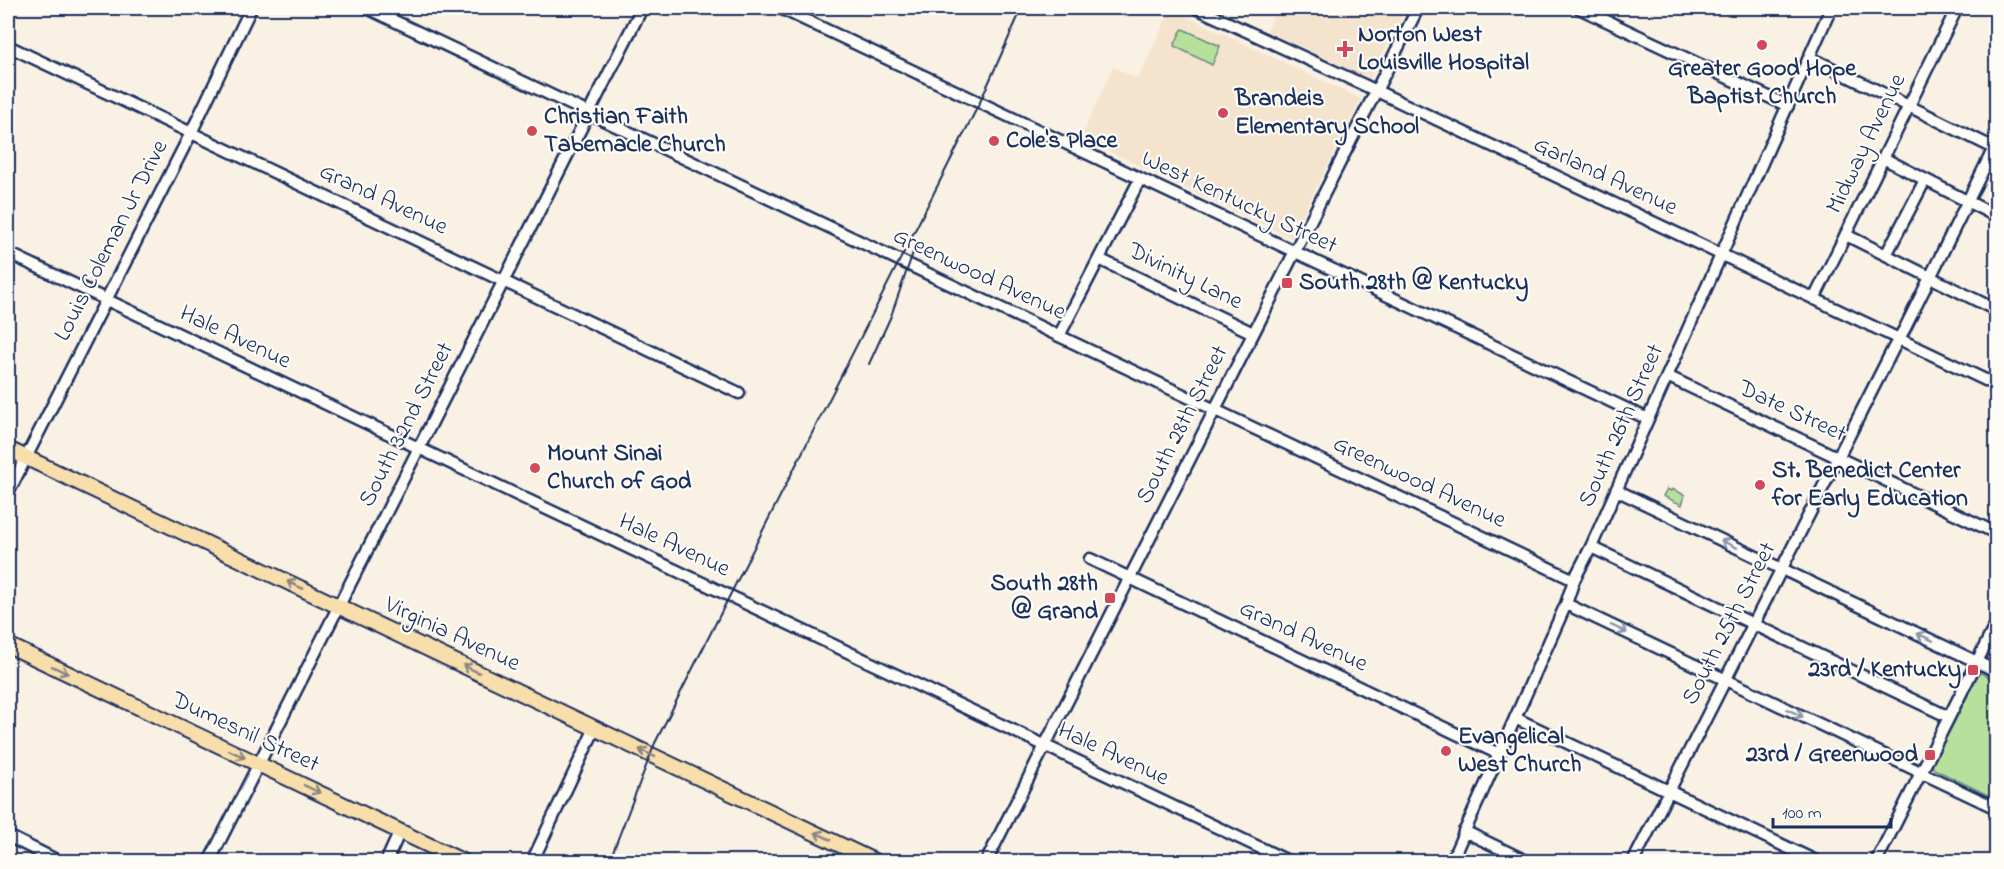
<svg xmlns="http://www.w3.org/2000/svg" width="2004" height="869" font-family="'Indie Flower',sans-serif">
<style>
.built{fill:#f4e4ce}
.green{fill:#b7e09d;stroke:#69887e;stroke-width:1.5}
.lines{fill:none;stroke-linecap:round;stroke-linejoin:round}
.minor-casing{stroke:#1b2f5e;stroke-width:15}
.major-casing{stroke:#1b2f5e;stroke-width:18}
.minor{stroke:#fdfcf7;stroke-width:10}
.major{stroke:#f8deab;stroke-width:14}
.rail{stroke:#1b2f5e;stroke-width:2}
.oneway{stroke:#8c96aa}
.oneway2{stroke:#8a8684}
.poi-dot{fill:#d1495b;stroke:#fdfcf7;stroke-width:2}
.labels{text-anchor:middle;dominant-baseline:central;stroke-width:4.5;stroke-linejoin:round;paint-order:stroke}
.poi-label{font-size:24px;font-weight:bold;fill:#1b2f5e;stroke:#fdfcf7;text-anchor:start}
.street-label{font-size:24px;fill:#1b2f5e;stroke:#fdfcf7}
</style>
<rect width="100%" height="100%" fill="#f9f1e4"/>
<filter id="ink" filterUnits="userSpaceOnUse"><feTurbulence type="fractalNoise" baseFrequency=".0167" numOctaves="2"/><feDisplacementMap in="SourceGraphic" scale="12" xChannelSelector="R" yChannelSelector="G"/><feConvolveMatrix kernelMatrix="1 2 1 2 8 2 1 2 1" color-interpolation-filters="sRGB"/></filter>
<g filter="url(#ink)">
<path class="built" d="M1276,8H1406L1370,79L1267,31Z
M1171,9L1361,99L1291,238L1081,138L1113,67L1138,79Z"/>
<path class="green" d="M1183,29L1220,46L1212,65L1174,46L1181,31Z
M1667,489L1671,491L1672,489L1685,495L1682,505L1663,496Z
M1981,673L1996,681V799L1934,769L1932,765L1978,675Z"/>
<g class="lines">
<defs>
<path id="minor" d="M367,8L1574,580
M780,8L1648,419
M1196,8L1364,85L1996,385
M1579,8L1788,106
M8,46L739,393
M1809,57L1996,149
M1883,158L1996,216
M1846,235L1996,310
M8,253L1290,862
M1886,255L1925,180
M1099,259L1253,333
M1814,299L1957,8
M1059,336L1140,179
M1667,376L1996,533
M1616,490L1996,671
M8,493L191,133L251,8
M1591,547L1949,717
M1090,559L1499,754
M1566,604L1996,808
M1515,718L1818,862
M1464,831L1528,862
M8,836L60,862
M209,862L642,8
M386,862L400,831
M532,862L595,728
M986,862L1418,8
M1451,862L1566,604L1574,580L1591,547L1831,8
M1633,862L1893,349L1905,328L1994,148
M1876,862L1996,624"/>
<path id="major" d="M8,449L876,862
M8,645L464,862"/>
</defs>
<use href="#minor" class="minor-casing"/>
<use href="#major" class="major-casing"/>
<use href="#minor" class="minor"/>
<use href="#major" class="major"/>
<path class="rail" d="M869,364L891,316L916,244
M609,862L655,743L980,102L1022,8"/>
</g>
<defs><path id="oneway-shaft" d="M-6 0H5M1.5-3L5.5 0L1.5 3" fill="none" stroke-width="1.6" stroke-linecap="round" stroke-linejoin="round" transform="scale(1.5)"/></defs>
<g class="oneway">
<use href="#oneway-shaft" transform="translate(1729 544) rotate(-155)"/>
<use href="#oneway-shaft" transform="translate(1619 629) rotate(25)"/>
<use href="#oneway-shaft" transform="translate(1925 637) rotate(-155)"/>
<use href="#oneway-shaft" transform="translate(1795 713) rotate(25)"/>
</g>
<g class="oneway2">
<use href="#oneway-shaft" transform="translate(295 585) rotate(-155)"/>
<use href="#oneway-shaft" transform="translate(471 669) rotate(-155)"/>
<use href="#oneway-shaft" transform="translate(60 670) rotate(25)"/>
<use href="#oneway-shaft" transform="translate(647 753) rotate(-154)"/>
<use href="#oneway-shaft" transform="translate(237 754) rotate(25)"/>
<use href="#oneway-shaft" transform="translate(312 789) rotate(26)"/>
<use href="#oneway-shaft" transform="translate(823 836) rotate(-155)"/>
</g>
</g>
<g class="poi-dot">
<circle cx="1762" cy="45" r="6"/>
<path d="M1342 40h6v6h6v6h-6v6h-6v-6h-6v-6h6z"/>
<circle cx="1223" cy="113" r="6"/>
<circle cx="532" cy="131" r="6"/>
<circle cx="994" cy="141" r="6"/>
<rect x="1281" y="277" width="12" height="12" rx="3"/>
<circle cx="535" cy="468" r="6"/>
<circle cx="1760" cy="485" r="6"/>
<rect x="1104" y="592" width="12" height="12" rx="3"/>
<rect x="1967" y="664" width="12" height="12" rx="3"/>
<circle cx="1446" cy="751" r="6"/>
<rect x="1924" y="749" width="12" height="12" rx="3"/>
</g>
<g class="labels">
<g class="poi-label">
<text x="1358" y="35">Norton West<tspan x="1358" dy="28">Louisville Hospital</tspan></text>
<text x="1762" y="69" text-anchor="middle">Greater Good Hope<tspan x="1762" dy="28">Baptist Church</tspan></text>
<text x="1235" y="99">Brandeis<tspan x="1235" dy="28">Elementary School</tspan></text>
<text x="544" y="117">Christian Faith<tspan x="544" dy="28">Tabernacle Church</tspan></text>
<text x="1006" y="141">Cole's Place</text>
<text x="1299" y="283">South 28th @ Kentucky</text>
<text x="547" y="454">Mount Sinai<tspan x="547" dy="28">Church of God</tspan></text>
<text x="1772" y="471">St. Benedict Center<tspan x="1772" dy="28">for Early Education</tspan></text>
<text x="1098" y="584" text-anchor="end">South 28th<tspan x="1098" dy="28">@ Grand</tspan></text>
<text x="1961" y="670" text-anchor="end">23rd / Kentucky</text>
<text x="1458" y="737">Evangelical<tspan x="1458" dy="28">West Church</tspan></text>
<text x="1918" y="755" text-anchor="end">23rd / Greenwood</text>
</g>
<g class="street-label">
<text transform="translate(1867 144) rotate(-64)">Midway Avenue</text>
<text transform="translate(1605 177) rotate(25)">Garland Avenue</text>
<text transform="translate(383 200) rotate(25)">Grand Avenue</text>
<text transform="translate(1239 203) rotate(25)">West Kentucky Street</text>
<text transform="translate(112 241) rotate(-63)">Louis Coleman Jr Drive</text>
<text transform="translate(979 275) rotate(25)">Greenwood Avenue</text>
<text transform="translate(1185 277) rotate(26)">Divinity Lane</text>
<text transform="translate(235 338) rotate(25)">Hale Avenue</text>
<text transform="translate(1792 412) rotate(25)">Date Street</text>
<text transform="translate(407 425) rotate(-63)">South 32nd Street</text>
<text transform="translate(1183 425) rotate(-63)">South 28th Street</text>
<text transform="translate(1622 426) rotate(-66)">South 26th Street</text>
<text transform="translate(1419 483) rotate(25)">Greenwood Avenue</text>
<text transform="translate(674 546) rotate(25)">Hale Avenue</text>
<text transform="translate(1730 624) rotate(-63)">South 25th Street</text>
<text transform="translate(452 635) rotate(25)">Virginia Avenue</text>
<text transform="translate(1303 637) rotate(25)">Grand Avenue</text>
<text transform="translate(245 733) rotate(25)">Dumesnil Street</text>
<text transform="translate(1113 755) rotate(25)">Hale Avenue</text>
</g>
</g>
<rect width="2004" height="869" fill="none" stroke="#fdfcf7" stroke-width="30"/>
<rect x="15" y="15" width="1974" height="839" fill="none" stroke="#1b2f5e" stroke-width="2" filter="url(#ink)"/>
<path d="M1773 818v9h118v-9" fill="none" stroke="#1b2f5e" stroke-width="3"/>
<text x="1782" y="818" font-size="18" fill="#1b2f5e" stroke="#fdfcf7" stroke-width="4.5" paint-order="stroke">100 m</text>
</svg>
